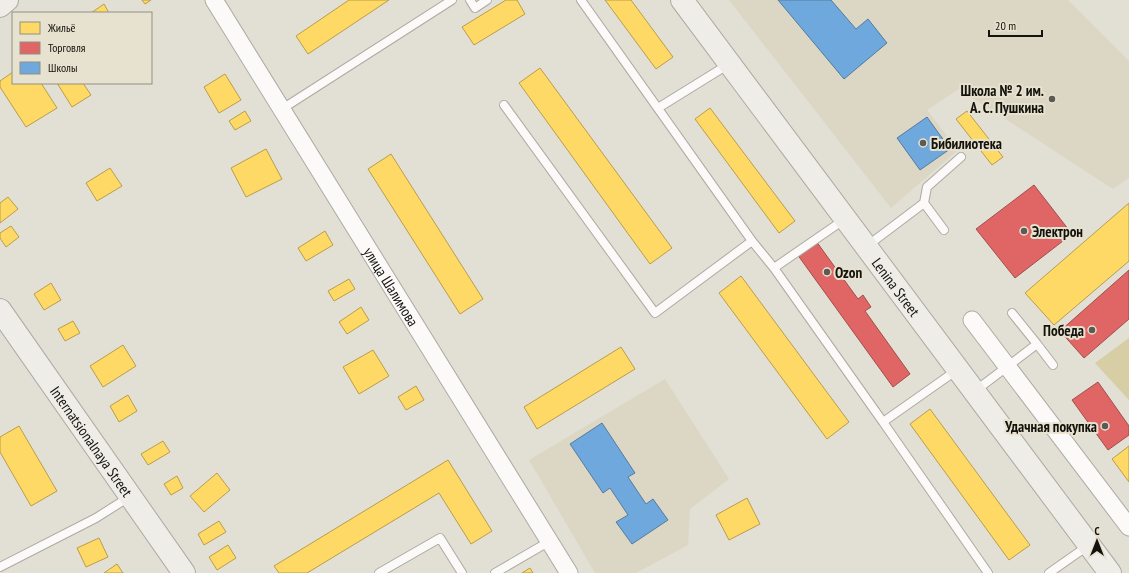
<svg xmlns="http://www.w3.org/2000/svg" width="1129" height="573" font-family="'PT Sans Narrow',sans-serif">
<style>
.built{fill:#dcd7c4}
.green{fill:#d8cea6}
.homes{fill:#ffd966;stroke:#b89d4b}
.shops{fill:#e06666;stroke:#a34d4b}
.schools{fill:#6fa8dc;stroke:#547b9e}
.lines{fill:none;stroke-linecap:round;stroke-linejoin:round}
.lane-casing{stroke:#acaaa2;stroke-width:10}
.street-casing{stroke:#acaaa2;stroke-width:19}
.secondary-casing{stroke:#acaaa2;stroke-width:24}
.lane{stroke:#fbfaf9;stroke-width:8}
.street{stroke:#fbfaf9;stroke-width:17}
.secondary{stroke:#efede8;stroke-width:22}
.poi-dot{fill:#5c5a52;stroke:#e7e2d0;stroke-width:1.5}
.labels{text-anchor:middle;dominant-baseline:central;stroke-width:4;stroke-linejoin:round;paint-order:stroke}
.poi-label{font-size:15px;font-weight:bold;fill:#14120c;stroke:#e7e2d0;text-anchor:end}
.street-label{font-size:15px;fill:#14120c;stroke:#e7e2d0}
</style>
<rect width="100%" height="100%" fill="#e2dfd5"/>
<path class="built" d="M729,0H1068L1129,61V178L1113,189L959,89L927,110L958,150L891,208Z
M665,379L729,479L690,509L688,545L636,573H595L529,460Z"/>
<path class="green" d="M1129,338V400L1095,363Z"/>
<path class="homes" d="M142,0H151L145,4Z
M349,0H389L308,54L296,36Z
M506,0H517L525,14L474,45L462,27Z
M605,0H631L673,57L656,69Z
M104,4L109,13H91Z
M540,68L672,248L650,264L519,83Z
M13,72V83H41L57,108L26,127L0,87V81Z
M225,74L241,100L219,113L204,87Z
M57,83H83L91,95L72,107Z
M710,108L795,221L779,233L695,119Z
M245,111L251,121L235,130L229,121Z
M967,111L1003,157L992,165L956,119Z
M266,149L282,179L246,197L231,168Z
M391,154L483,299L460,314L368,169Z
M110,168L122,186L97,201L86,183Z
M8,197L18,209L0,223V203Z
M1129,203V261L1054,325L1025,293Z
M11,226L19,237L6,247L0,238V233Z
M325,231L333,245L306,261L298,248Z
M741,276L849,422L827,439L719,293Z
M349,279L355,289L334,301L328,291Z
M51,283L61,300L44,310L34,294Z
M361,307L369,320L347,334L339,322Z
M73,321L80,333L65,341L58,329Z
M123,345L136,366L103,387L90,366Z
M621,347L635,369L537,429L524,407Z
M373,350L389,376L359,394L343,367Z
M416,386L424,400L406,410L398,397Z
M128,395L137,411L119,422L110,406Z
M930,409L1030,545L1009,560L910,424Z
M19,426L57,491L31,506L0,452V437Z
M163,441L170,452L148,465L141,454Z
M1129,446V482L1112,459Z
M448,460L492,531L471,544L439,493L307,573H279L274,566Z
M217,473L230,490L204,512L190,496Z
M177,476L183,488L171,495L164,484Z
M747,498L760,524L729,540L716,515Z
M219,521L226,532L204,545L198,534Z
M99,538L108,557L86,567L77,548Z
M228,545L236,558L217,570L209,557Z
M117,564L123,573H104Z
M530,568L533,573H522Z"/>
<path class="shops" d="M1034,185L1072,234L1015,278L976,229Z
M816,241L858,299L863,295L871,307L865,311L910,374L893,387L797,254Z
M1129,270V319L1084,358L1060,331Z
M1098,382L1129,426V435L1108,450L1072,400Z"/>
<path class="schools" d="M778,0H831L856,29L868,19L887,43L844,79Z
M927,117L950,149L920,170L897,138Z
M602,423L635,473L628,477L646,504L653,499L668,520L632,544L616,522L628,515L610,488L603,493L570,444Z"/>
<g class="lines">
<defs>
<path id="lane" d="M470,0L475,8L487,0
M581,0L752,241
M504,105L655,313L752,241L774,268
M658,108L729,64
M282,109L452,0
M924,203L927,187L961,157
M845,219L774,268L883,422
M867,246L924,203L944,230
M1012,313L1037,344
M957,370L883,422L988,573
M975,391L1037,344L1053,365
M0,567L96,518L129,497
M379,573L440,538L462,573
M495,573L550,541
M1049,573L1089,545"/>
<g id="street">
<path id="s1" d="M214,0L569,573"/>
<path d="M972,320L1129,527"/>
</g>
<g id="secondary">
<path id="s2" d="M682,0L1110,573"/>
<path d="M0,6L7,0"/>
<path id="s3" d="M0,310L184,573"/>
</g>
</defs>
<use href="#lane" class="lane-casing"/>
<use href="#street" class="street-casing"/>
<use href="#secondary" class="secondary-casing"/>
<use href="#lane" class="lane"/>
<use href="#street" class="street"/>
<use href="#secondary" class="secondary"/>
</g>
<g class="poi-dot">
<circle cx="1052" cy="99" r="4"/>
<circle cx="923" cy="143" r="4"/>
<circle cx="1024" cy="231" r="4"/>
<circle cx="827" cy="272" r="4"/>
<circle cx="1092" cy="330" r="4"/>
<circle cx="1105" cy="426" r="4"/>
</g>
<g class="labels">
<g class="poi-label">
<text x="1044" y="90">Школа № 2 им.<tspan x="1044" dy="17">А. С. Пушкина</tspan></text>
<text x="931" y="143" text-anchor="start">Бибилиотека</text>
<text x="1032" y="231" text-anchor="start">Электрон</text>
<text x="835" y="272" text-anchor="start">Ozon</text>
<text x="1084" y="330">Победа</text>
<text x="1097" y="426">Удачная покупка</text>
</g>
<g class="street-label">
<text stroke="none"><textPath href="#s1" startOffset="337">улица Шалимова</textPath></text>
<text stroke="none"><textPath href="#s2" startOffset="358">Lenina Street</textPath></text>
<text stroke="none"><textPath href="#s3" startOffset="160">Internatsionalnaya Street</textPath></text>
</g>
</g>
<rect x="12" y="12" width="140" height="72" fill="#e7e2d0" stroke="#938f82"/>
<rect x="20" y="22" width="20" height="12" fill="#ffd966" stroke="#938f82"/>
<text x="48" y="32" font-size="12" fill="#14120c">Жильё</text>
<rect x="20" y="42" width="20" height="12" fill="#e06666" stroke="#938f82"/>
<text x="48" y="52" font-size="12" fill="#14120c">Торговля</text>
<rect x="20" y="62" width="20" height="12" fill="#6fa8dc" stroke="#938f82"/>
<text x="48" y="72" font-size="12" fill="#14120c">Школы</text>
<g transform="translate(1097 541)" stroke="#e7e2d0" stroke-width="3" paint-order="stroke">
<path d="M0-3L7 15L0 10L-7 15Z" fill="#14120c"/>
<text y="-6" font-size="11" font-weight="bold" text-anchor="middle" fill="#14120c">С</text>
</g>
<path d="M989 30v6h53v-6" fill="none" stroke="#14120c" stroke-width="2"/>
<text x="995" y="30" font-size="12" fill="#14120c" stroke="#e7e2d0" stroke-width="3" paint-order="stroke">20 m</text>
</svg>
